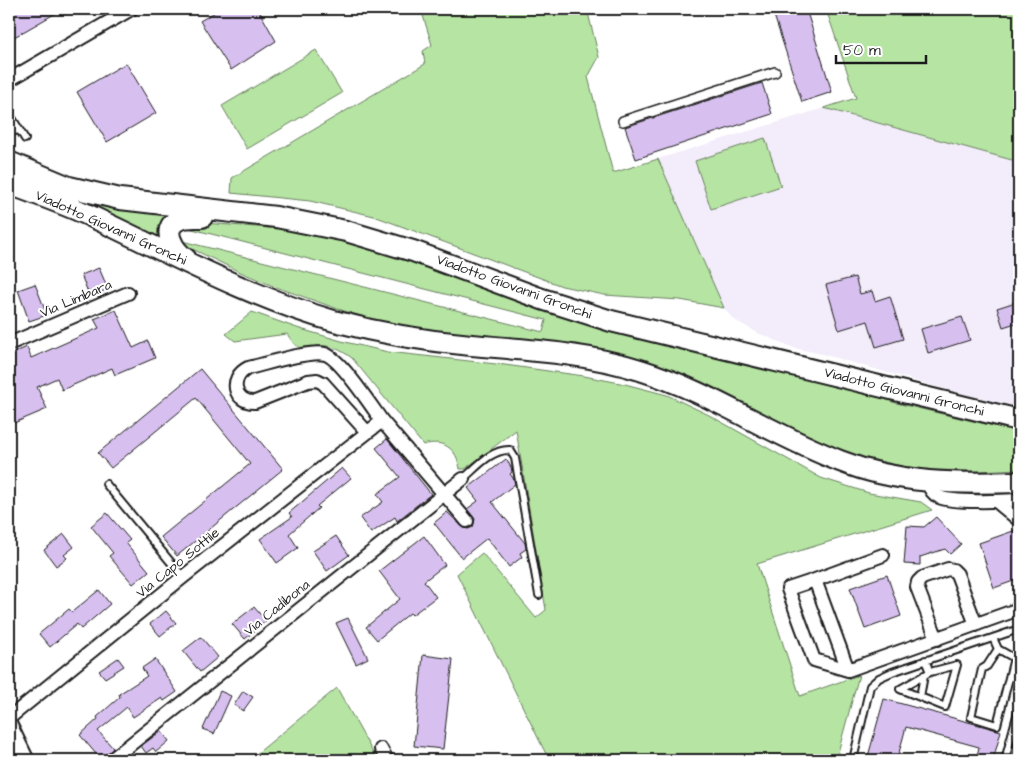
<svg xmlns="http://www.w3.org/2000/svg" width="1028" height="769" font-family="'Architects Daughter',sans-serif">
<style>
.built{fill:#f3ecfa}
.green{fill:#b6e4a3;stroke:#698060}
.building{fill:#d7c0ef;stroke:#1c1c1c}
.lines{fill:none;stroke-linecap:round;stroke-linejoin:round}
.service-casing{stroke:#1c1c1c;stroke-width:10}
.pedestrian-casing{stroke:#1c1c1c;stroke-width:12}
.minor-casing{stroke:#1c1c1c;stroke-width:16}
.tertiary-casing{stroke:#1c1c1c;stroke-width:19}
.primary-casing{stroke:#1c1c1c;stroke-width:24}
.service{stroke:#fff;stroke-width:6}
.pedestrian{stroke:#fff;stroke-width:9}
.minor{stroke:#fff;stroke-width:12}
.tertiary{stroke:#fff;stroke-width:15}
.primary{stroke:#fff;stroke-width:20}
.labels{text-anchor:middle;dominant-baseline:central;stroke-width:4;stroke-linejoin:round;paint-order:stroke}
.street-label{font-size:14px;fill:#1c1c1c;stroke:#fff}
</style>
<rect width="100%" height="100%" fill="#fff"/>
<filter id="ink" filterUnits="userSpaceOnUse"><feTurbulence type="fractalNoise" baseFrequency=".02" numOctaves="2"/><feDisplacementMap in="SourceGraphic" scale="10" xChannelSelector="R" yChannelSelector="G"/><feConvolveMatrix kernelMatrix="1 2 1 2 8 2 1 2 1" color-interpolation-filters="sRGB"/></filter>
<g filter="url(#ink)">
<path class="built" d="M824,108L1019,162V407L955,392L822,354L794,348L758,333L733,319L724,308L658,159Z"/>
<path class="green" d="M421,9H587L599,57L588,77L613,173L658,159L724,308L680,300L604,295L562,286L374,216L310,201L231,193L232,178L425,64L423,51L432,45Z
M826,9H1019V162L824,108L856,98Z
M316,50L342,93L247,149L222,106Z
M765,138L781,186L711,209L695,161Z
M9,169L166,212L159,229V242L9,177Z
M191,222L282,229L363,243L851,388L896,403L1019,432V469L979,471L935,470L901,466L831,450L712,391L424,332L374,320L341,310L273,286L238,271L184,245L182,241L543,332L546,320L188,228Z
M252,312L297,328L345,342L388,352L505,365L584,376L625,384L667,395L709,415L821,478L869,493L921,502L932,510L757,564L800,696L859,675L836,760H549L457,574L482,553L536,618L546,610L516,430L465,469H460C457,448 443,439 423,445L352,358C341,350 330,344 316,346C309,347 303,350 297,346C293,344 290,338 287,334L235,341L226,334Z
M337,688L377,760H249Z"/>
<path class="building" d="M18,9H63L9,40V14Z
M220,9H258L276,41L231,70L200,21Z
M772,9H806L832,92L802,102Z
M126,63L156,113L107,142L77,92Z
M762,83L772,114L636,159L625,127Z
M99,268L108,289L90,297L81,275Z
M855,277L860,294L872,291L875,301L890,296L903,339L876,347L868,321L839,330L826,285Z
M35,284L47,315L29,321L18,290Z
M1019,301V322L1003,327L997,308Z
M116,310L133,348L148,341L155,358L115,375L112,368L62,390L57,378L37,387L47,409L14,423L9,411V355L27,347L31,358L99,328L94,319Z
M962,317L970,340L928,353L921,329Z
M200,369L283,469L177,556L161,537L250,464L196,398L111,468L98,453Z
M387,439L431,494L397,521L395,517L371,533L360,518L383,502L377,494L400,477L376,448Z
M506,459L511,467L512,472L510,474L513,478L515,484L492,502L525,543L526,549L520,553L522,557L509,567L487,538L462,558L434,523L447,512L464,528L468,529L473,527L475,519L467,509L478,501L468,488Z
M342,468L351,478L317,506L319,508L289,534L298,548L277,563L260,539L292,517L289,513Z
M107,513L130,540L126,543L149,571L133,584L109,556L113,553L91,526Z
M936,517L961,544L950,554L945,549L920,557V565L904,564L907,526L924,527Z
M1019,529V579L994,588L979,543Z
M64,534L74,547L64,555L67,558L56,566L44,550Z
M336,536L349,555L327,571L313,551Z
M424,536L445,565L424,581L436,597L412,615L410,613L377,640L366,627L400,599L379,571Z
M887,575L901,616L865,629L850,588Z
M99,590L110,604L81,629L77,624L50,647L39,634L69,609L72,612Z
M254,607L266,621L245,639L232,624Z
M166,611L176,623L160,636L150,624Z
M348,618L368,658L356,664L336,623Z
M201,637L218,657L200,672L183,651Z
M423,655L453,659L443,749L414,746Z
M118,658L124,666L105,678L99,671Z
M155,659L177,692L164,701L162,698L133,717L127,707L98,731L113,748L101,760L80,735L98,719L97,717L120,697L119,694L147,676L142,668Z
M220,691L231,696L214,734L203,729Z
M243,691L253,697L243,711L234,705Z
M884,699L1001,731L993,760H976L979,747L906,727L897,760H867Z
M161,731L169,741L156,752L153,748L146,753L141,746Z"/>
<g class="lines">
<defs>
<path id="service" d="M9,113L25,139
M9,131H14L19,130
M463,479C476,468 491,449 510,450L515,458L539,595
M106,484L183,577
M993,638L998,649L1014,658L997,725L971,717L982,669L987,666L998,649
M925,660L930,672L957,665L945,707L900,689L930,672
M920,697L924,675
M853,760L870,686L879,678L892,672L1019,629
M1005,760L1019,708"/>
<path id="pedestrian" d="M623,121L775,72"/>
<path id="minor" d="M9,80L131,9
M9,344L128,293
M382,421L467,521
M927,482C930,488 932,494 939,497C952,503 1003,501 1019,500
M996,501L1019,520
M815,580L883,555
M937,639L917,587L918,582L922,578L948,569L953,570L957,574L976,625
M848,670L815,580L788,589L814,660L848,670L1019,609
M9,718L183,577L382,421C372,407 340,358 325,354C309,350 266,364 248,368C228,378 234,403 255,402L308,381L317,380L323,383L367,432
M381,749L387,760
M111,760L463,479"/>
<path id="tertiary" d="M9,725L26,760"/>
<path id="primary" d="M9,162L69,187L120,199L276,217L346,231L413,251L542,299L611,321L1019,420
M9,184C34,193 59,202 84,213C166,251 246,296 334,321C379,333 425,341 471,345C528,350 586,353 640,370C711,392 771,435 840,461C898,484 958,484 1019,482
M186,259C174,251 160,229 178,220C185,216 194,217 202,217"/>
</defs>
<use href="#service" class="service-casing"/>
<use href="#pedestrian" class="pedestrian-casing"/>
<use href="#minor" class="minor-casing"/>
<use href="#tertiary" class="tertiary-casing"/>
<use href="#primary" class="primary-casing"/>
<use href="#service" class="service"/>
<use href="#pedestrian" class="pedestrian"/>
<use href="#minor" class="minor"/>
<use href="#tertiary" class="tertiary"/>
<use href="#primary" class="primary"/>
</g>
</g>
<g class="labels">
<g class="street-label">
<text transform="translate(111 228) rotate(24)">Viadotto Giovanni Gronchi</text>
<text transform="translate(514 287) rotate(20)">Viadotto Giovanni Gronchi</text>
<text transform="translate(76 299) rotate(-23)">Via Limbara</text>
<text transform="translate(904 392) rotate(14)">Viadotto Giovanni Gronchi</text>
<text transform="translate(178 563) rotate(-39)">Via Capo Sottile</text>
<text transform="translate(277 608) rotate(-39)">Via Cadibona</text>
</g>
</g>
<rect width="1028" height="769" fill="none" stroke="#fff" stroke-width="30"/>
<rect x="15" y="15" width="998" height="739" fill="none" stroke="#1c1c1c" stroke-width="2" filter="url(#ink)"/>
<path d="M836 55v8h90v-8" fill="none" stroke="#1c1c1c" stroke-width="2.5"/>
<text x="843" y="55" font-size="15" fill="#1c1c1c" stroke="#ffffff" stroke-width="4" paint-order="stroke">50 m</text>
</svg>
